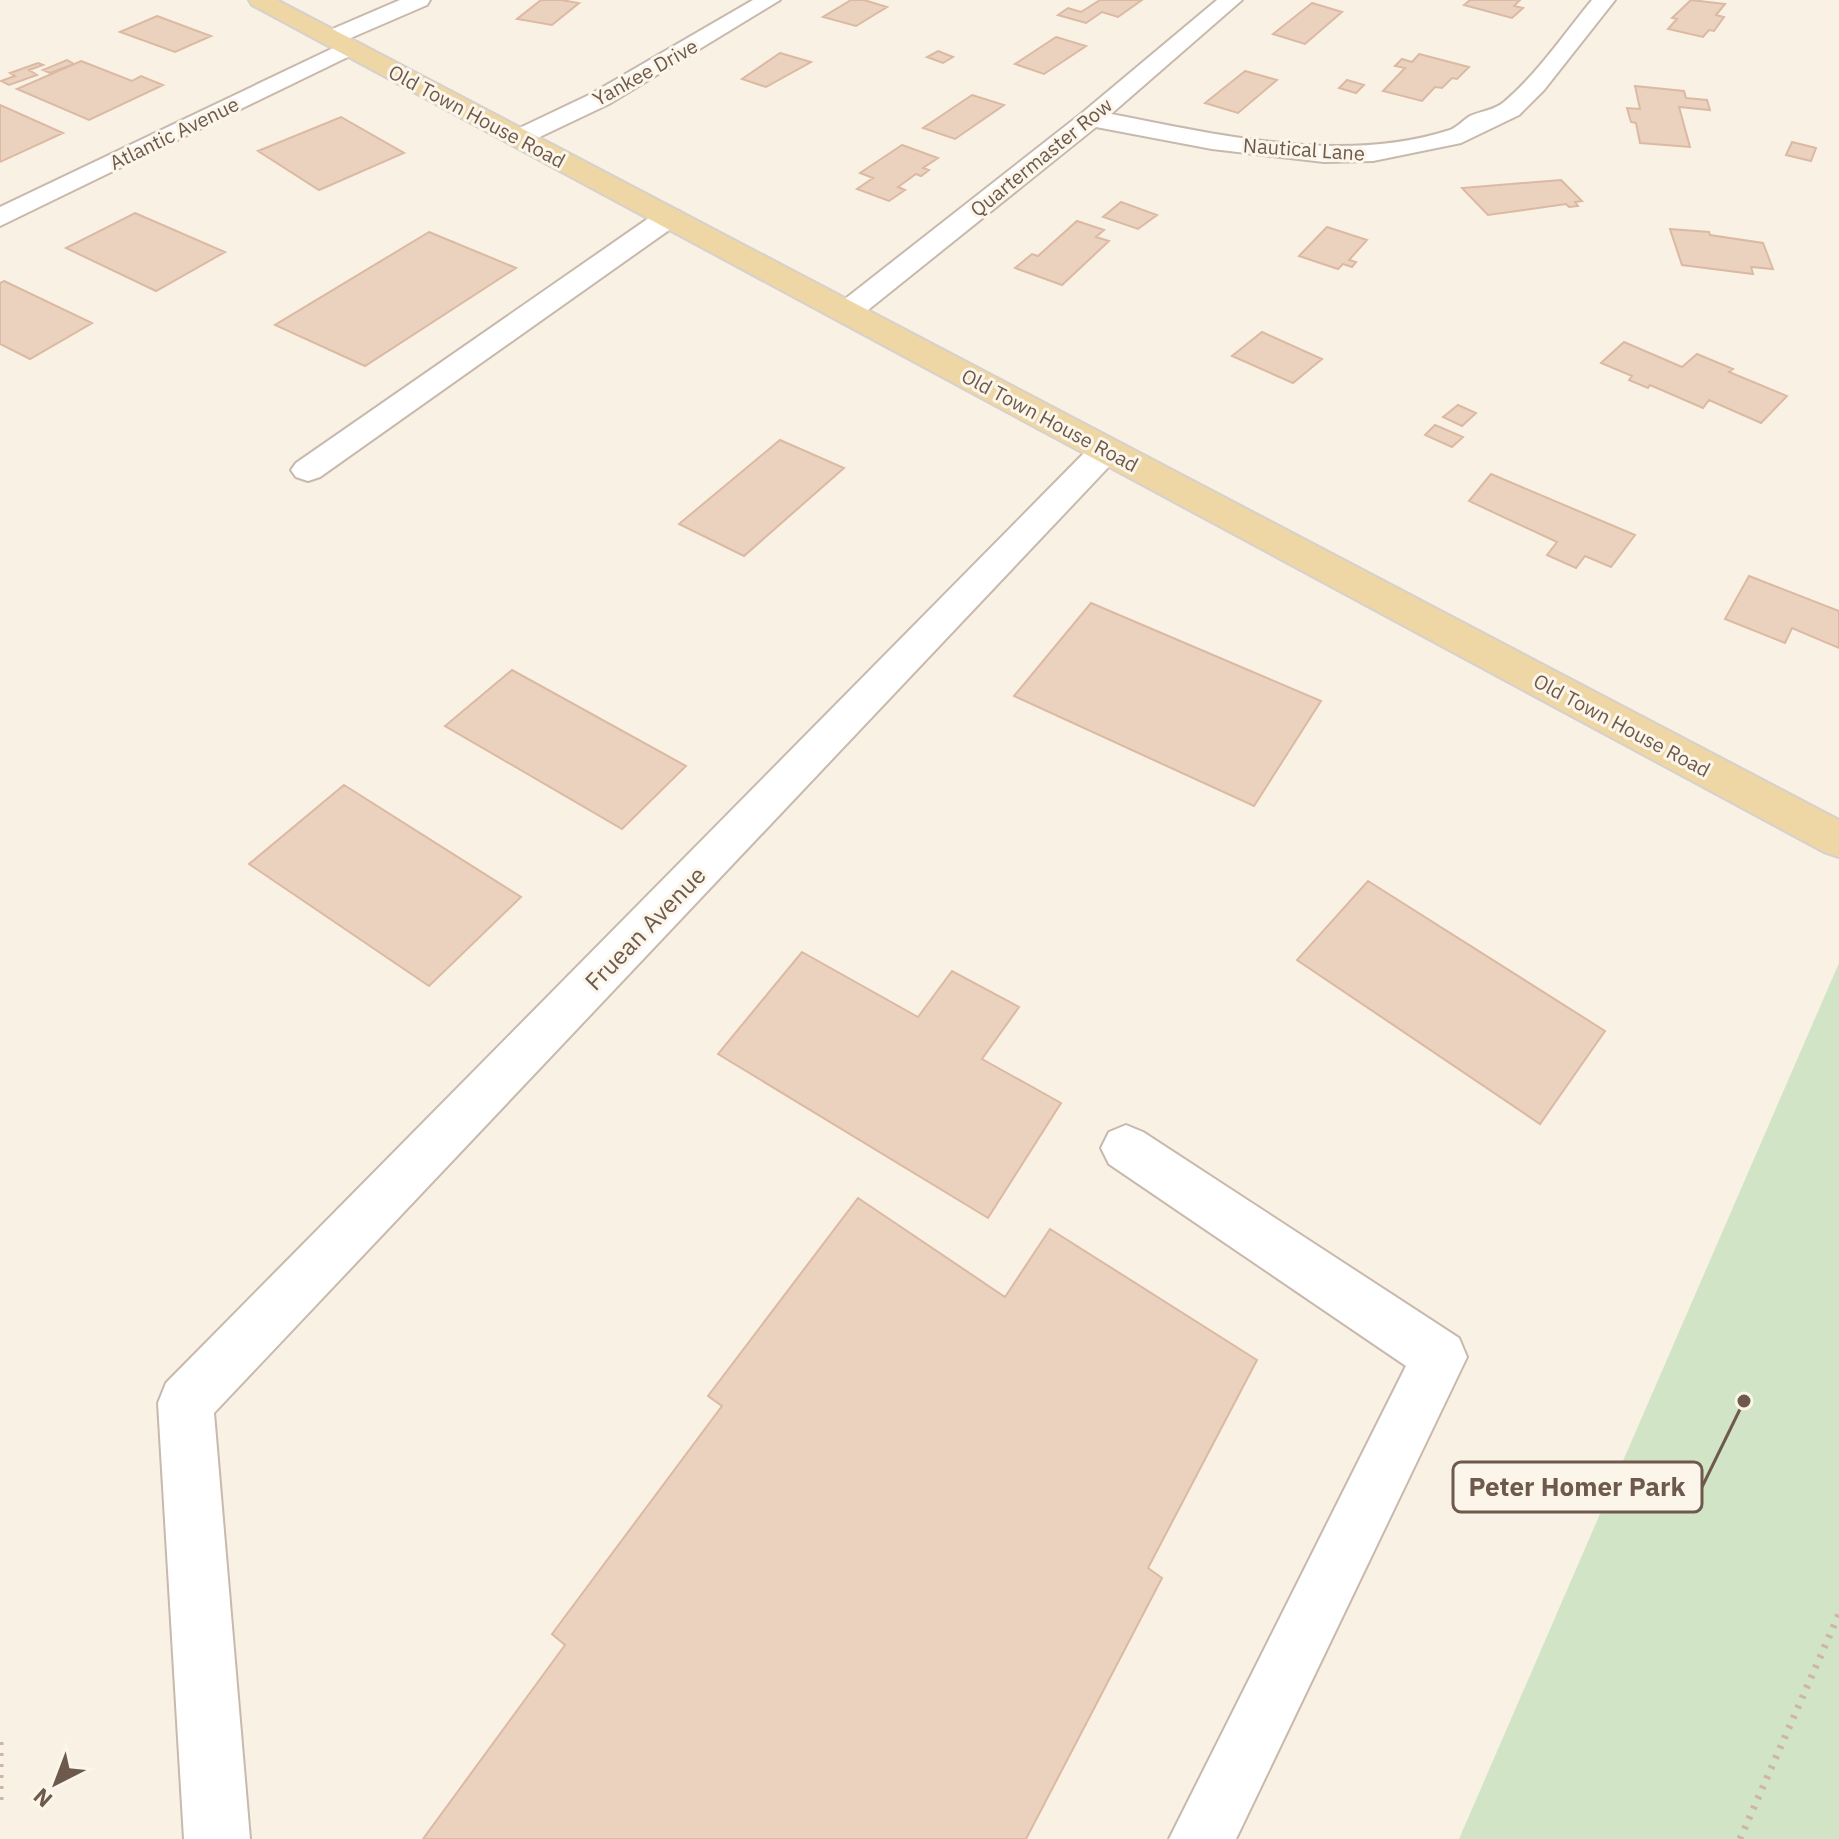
<svg xmlns="http://www.w3.org/2000/svg" width="1839" height="1839" font-family="'IBM Plex Sans',sans-serif">
<style>
.green{fill:#d1e4c5}
.building{fill:#ebd2bf;stroke:#dbb9a2;stroke-width:2}
.lines{fill:none;stroke-linecap:round;stroke-linejoin:round}
.minor-casing{stroke:#c8b9ac;stroke-width:4}
.major-casing{stroke:#d6d1cd;stroke-width:4}
.path{stroke:#cfb5a3;stroke-width:7;stroke-dasharray:3 8;stroke-linecap:butt}
.minor{fill:#fff;fill-rule:evenodd}
.major{fill:#efd6a5;fill-rule:evenodd}
.labels{text-anchor:middle;dominant-baseline:central;stroke-width:6;stroke-linejoin:round;paint-order:stroke}
.far-street-label{font-size:20px;fill:#6e5a4d;stroke:#fcf6ea}
.street-label{font-size:24px;fill:#6e5a4d;stroke:#fcf6ea}
.leader{fill:none;stroke:#6e5a4d;stroke-width:3}
.callout-dot{fill:#6e5a4d;stroke:#fcf6ea;stroke-width:3}
.callout{fill:#fcf6ea;stroke:#6e5a4d;stroke-width:3}
.callout-label{font-size:26px;text-anchor:middle;font-weight:bold;fill:#6e5a4d}
</style>
<rect width="100%" height="100%" fill="#f9f1e4"/>
<path class="green" d="M1839,963V1839H1459Z"/>
<path class="building" d="M541,0H561L579,3L552,25L517,19Z
M851,0H864L887,7L856,26L823,17Z
M1100,0H1142L1118,17L1102,12L1086,23L1058,15L1068,8L1081,12Z
M1470,0H1520L1514,6L1523,8L1512,18L1464,5Z
M1691,0L1725,4L1716,15L1724,17L1714,31L1709,30L1703,37L1668,29L1677,19L1672,18Z
M1312,3L1342,12L1305,44L1273,34Z
M157,16L211,36L175,52L120,32Z
M1056,37L1086,46L1044,74L1015,64Z
M938,51L953,57L943,63L927,57Z
M780,53L811,62L766,87L742,79Z
M1419,54L1469,67L1457,79L1452,78L1442,88L1435,87L1422,101L1383,91L1405,68L1395,66L1402,59L1412,62Z
M67,60L74,64L50,73L43,70Z
M81,61L132,81L141,76L163,85L89,120L17,89Z
M38,63L43,65L29,70L37,75L9,85L1,81L15,76L10,73Z
M1245,71L1277,80L1238,113L1205,103Z
M1347,80L1364,85L1356,93L1339,88Z
M1635,86L1684,91L1686,98L1707,100L1710,110L1679,107L1690,147L1640,143L1636,123L1631,122L1627,108L1640,109Z
M972,95L1004,105L955,139L923,128Z
M0,105L63,133L0,162Z
M341,117L404,153L319,190L258,151Z
M1792,142L1816,148L1811,161L1786,155Z
M902,145L938,158L923,168L929,170L921,176L916,174L898,187L905,190L889,201L857,189L873,178L860,173Z
M1561,180L1582,201L1575,202L1578,206L1569,207L1566,204L1488,215L1462,188Z
M1121,202L1157,215L1138,229L1103,217Z
M135,213L225,252L156,291L66,248Z
M1077,221L1104,230L1096,237L1109,241L1062,285L1015,268L1032,254L1038,256Z
M1327,227L1367,240L1349,260L1356,262L1352,267L1343,264L1338,269L1299,256Z
M1670,229L1709,232L1710,235L1763,243L1773,269L1751,267L1753,274L1682,265Z
M429,232L516,268L365,366L275,325Z
M4,281L92,323L30,359L0,344V283Z
M1262,332L1322,359L1293,383L1232,356Z
M1624,342L1682,367L1697,354L1733,369L1729,372L1787,396L1761,423L1709,400L1703,408L1650,385L1648,388L1629,380L1632,376L1601,363Z
M1458,405L1476,413L1462,426L1443,417Z
M1435,425L1463,437L1452,447L1425,435Z
M780,440L844,468L744,556L679,524Z
M1491,474L1635,535L1611,567L1585,556L1576,568L1547,555L1557,542L1469,501Z
M1749,576L1839,611V648L1792,628L1785,643L1725,619Z
M1091,603L1321,701L1254,806L1014,696Z
M512,670L686,766L622,829L445,726Z
M344,785L521,897L429,986L249,864Z
M1368,881L1605,1031L1540,1124L1297,960Z
M802,952L918,1017L952,971L1019,1007L982,1059L1061,1103L988,1218L718,1054Z
M858,1198L1005,1297L1050,1229L1257,1360L1148,1568L1162,1578L1026,1839H423L565,1645L552,1634L722,1406L708,1396Z"/>
<g class="lines">
<defs>
<path id="minor" d="M400,0H430L427,5L339,43H323L319,38L323,33Z
M753,0H780L609,104L527,143H509L505,138L509,133L591,94Z
M1217,0H1242L1111,114C1220,135 1341,165 1450,130C1458,127 1463,120 1470,116C1481,111 1495,110 1504,102C1538,73 1564,34 1592,0H1615L1544,90L1519,115L1461,143L1373,161L1324,162L1212,149L1096,127L858,318L847,321L836,318L832,312L836,306L1082,113Z
M348,41L356,43L360,48L356,53L0,226V207Z
M669,209L679,211L683,217L679,223L320,477L308,481L296,477L291,470L296,463L659,211Z
M1106,440L1118,443L1123,450L1118,457L214,1413L250,1839H184L158,1403L166,1383L1094,443Z
M1126,1125L1143,1132L1459,1338L1467,1357L1236,1839H1169L1406,1366L1109,1164L1101,1148L1109,1132Z"/>
<path id="major" d="M249,0H277L1839,820V857L1824,852L252,5Z"/>
</defs>
<use href="#minor" class="minor-casing"/>
<use href="#major" class="major-casing"/>
<path class="path" d="M0,1742V1800
M1740,1839L1839,1614"/>
<use href="#minor" class="minor"/>
<use href="#major" class="major"/>
</g>
<g class="labels">
<g class="far-street-label">
<text transform="translate(645 72) rotate(-29)">Yankee Drive</text>
<text transform="translate(477 116) rotate(28)">Old Town House Road</text>
<text transform="translate(174 133) rotate(-26)">Atlantic Avenue</text>
<text transform="translate(1304 149) rotate(4)">Nautical Lane</text>
<text transform="translate(1041 157) rotate(-39)">Quartermaster Row</text>
<text transform="translate(1050 420) rotate(28)">Old Town House Road</text>
<text transform="translate(1622 725) rotate(28)">Old Town House Road</text>
</g>
<g class="street-label">
<text transform="translate(645 928) rotate(-46)">Fruean Avenue</text>
</g>
</g>
<path class="leader" d="M1744 1401L1702 1487"/>
<circle class="callout-dot" cx="1744" cy="1401" r="8"/>
<rect class="callout" x="1453" y="1462" width="249" height="50" rx="8"/>
<g class="callout-label">
<text x="1577" y="1496">Peter Homer Park</text>
</g>
<g transform="translate(56 1783) rotate(222)" stroke="#fcf6ea" stroke-width="6" paint-order="stroke">
<path d="M0-6L14 30L0 20L-14 30Z" fill="#6e5a4d"/>
<text y="-12" font-size="22" font-weight="bold" text-anchor="middle" fill="#6e5a4d">N</text>
</g>
</svg>
